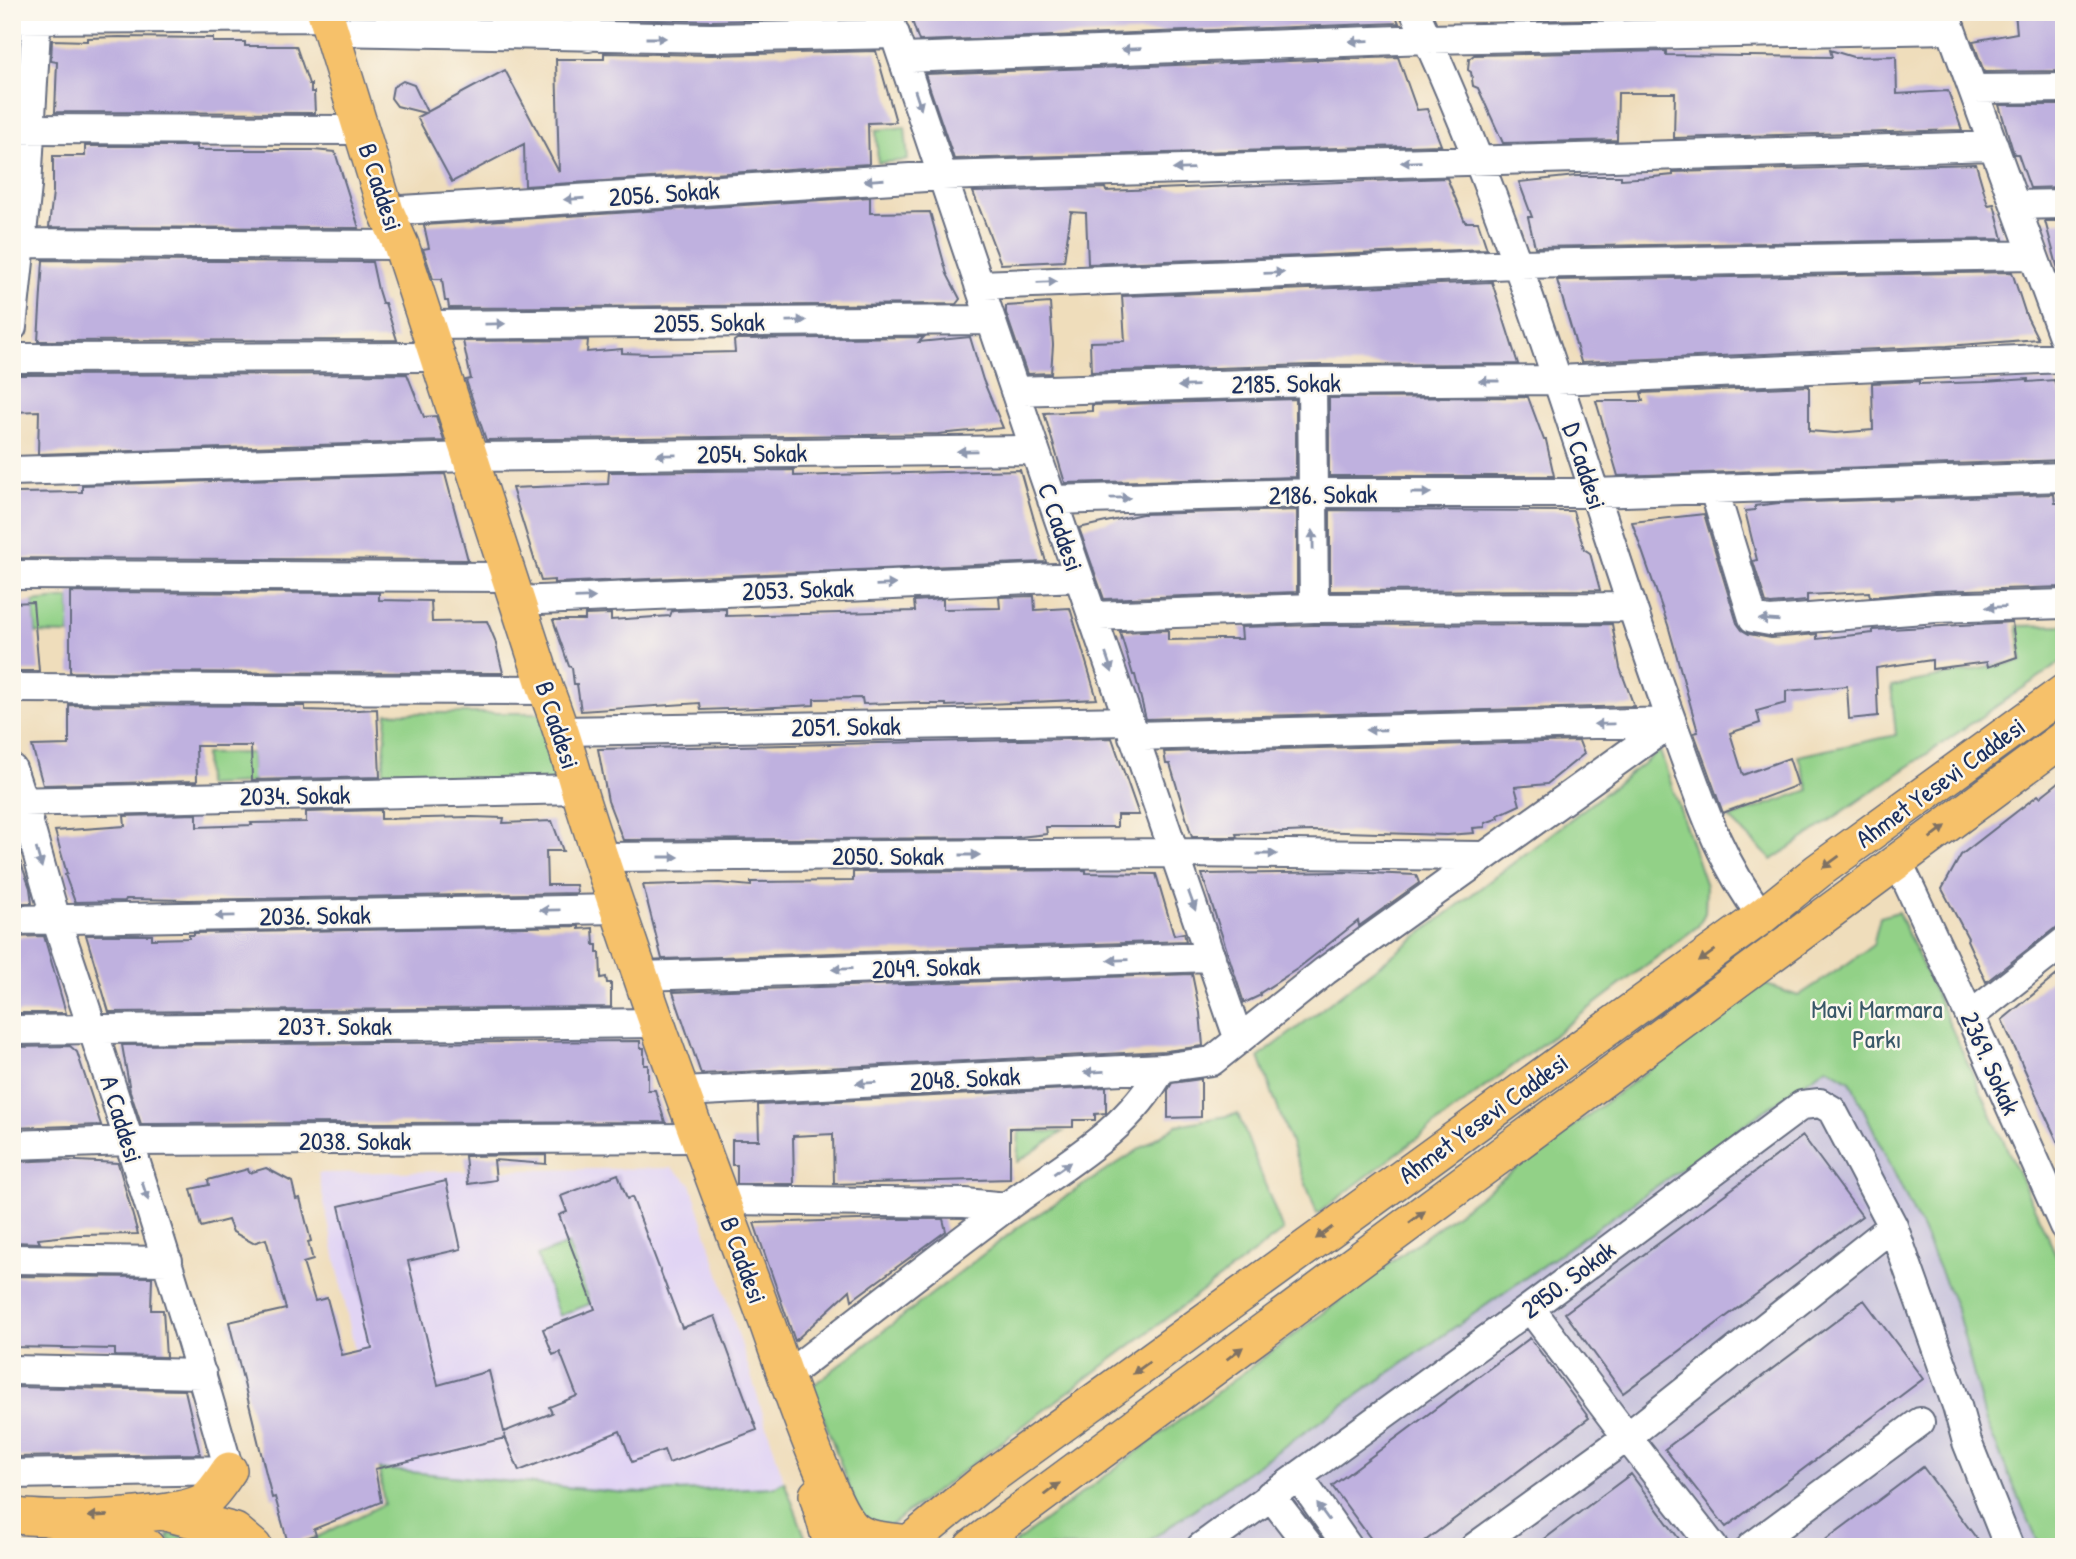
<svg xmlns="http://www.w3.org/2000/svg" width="2076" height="1559" font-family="'Patrick Hand',sans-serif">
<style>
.built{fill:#e1d4f4}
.industrial{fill:#c5c0db}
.green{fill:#92d187;stroke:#568072;stroke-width:2}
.building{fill:#bfb1df}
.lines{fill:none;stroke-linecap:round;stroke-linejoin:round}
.minor-casing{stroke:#656c7f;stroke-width:32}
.major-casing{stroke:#656c7f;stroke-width:38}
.minor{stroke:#fff;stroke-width:28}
.major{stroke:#f6c16b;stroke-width:35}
.oneway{fill:#8d97ae}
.oneway2{fill:#7e7164}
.labels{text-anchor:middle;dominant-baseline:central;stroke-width:5;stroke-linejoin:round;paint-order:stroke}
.street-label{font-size:26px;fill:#1b2f5e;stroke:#fbf7ec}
.park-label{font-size:26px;fill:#395868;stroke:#fbf7ec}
</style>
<rect width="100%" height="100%" fill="#fbf7ec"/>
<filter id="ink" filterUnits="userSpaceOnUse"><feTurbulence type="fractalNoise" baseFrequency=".0143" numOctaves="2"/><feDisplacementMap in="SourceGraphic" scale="14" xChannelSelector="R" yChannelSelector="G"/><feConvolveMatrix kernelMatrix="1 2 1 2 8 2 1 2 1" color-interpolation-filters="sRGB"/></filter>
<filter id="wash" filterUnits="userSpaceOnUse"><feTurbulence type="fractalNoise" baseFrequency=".00686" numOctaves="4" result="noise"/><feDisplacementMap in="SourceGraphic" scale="28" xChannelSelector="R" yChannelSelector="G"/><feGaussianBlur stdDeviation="1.57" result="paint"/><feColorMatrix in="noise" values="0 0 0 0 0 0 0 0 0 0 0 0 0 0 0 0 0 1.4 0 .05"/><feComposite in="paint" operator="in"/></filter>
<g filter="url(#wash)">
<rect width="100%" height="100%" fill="#efddbb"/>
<path class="built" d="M672,1168L691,1184L784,1481L774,1487L626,1493L379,1469L318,1173Z"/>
<path class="industrial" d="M1827,1067L1850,1081L1922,1230L1957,1310L1986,1422L2040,1547H1140Z"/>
<path class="green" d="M342,12H569V26L346,31Z
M905,127L908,160L878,163L876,130Z
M70,598V634L36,633L33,602Z
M2064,625V660L1772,860L1729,818L1809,790L1798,756L1896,735L1891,686L2022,661L2017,626Z
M387,713H546L571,784L382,789Z
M1660,751L1706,886L1705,913L1698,926L1317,1214L1259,1057Z
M251,753L253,783L206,785L205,754Z
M1898,912L2064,1272V1547H2040L1986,1422L1957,1310L1922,1230L1850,1081L1827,1067L1140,1547H1014L1015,1543L1764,984L1798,996L1847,964L1873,945L1880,917Z
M1238,1114L1283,1231L891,1525L862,1522L812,1386L1020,1226L1177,1125Z
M1019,1131L1063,1132L1017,1162Z
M568,1244L590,1304L559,1316L537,1256Z
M379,1469L626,1493L774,1487L784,1481L809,1547H297L384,1504Z
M169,1534L229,1546L230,1547H183L168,1539Z"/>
<g id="blocks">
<path class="building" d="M603,12H862L861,18L712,21L603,19Z
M909,12H1394L1399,23L919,41Z
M1526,12H1666V18L1515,21Z
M2015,12H2064V71L1984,72L1973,41L2017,33Z
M119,37L213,38V42H245V46H296L309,84H311V92H314L315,113L55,112L57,62L51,61L52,40L87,41V38Z
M12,40H19L15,112H12Z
M1830,50L1853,57L1896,56L1897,94L1948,91L1962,130L1674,138L1675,93H1618L1617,140L1503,143L1478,88L1473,86L1471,72L1468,70L1469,59L1474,55L1666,51V55L1832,57Z
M876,51L896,122L868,123L869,164L525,186L524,144L452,182L417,117L425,113L397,106L391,98L393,87L403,81L414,85L427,112L505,70L559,172L556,59H604V53L712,55Z
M1398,57L1417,110L1427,109L1441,145L954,159L925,74Z
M1999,105H2064V187L2030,188L2018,154H2014Z
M85,146H197V150H313L335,152L359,228L49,227L53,192V156H85Z
M1976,164L1988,205L1994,204L2003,239L1535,247L1528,217H1532L1519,182L1576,176H1621V179L1653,177L1673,175V172Z
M1447,178L1465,222H1478L1487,249L1088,264L1086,213L1071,212L1064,261L1001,264L973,192L1105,188L1106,191Z
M870,197V213L930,212L947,274L960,299L956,304L449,308L448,301H445L442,279H433L423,249L429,248L424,225Z
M2045,221H2064V268L2058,269Z
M43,260L372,262L378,290L382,303H385L397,340L38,341Z
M2012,272L2026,315L2038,339L1947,346L1581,362L1557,280Z
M1492,282L1518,364L1312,365L1091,372L1090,342L1125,341L1122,296Z
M1050,303L1053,345L1051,373L1027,374L1006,313V306Z
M924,337L919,342L970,337L983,380L1003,428L938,434L486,440L466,380L471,379L463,341L588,340L587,352L622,349V353L651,354L735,352L734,341L737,339Z
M407,374L424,417L436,416L444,441L38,454L39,411L12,412V375Z
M2028,379V382L2054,380L2064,404V460L1618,476L1596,401H1643L1641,393L1809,386V431L1835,433L1873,430L1872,383L1919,381V384L1984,382Z
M1528,397L1544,440H1546L1554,476H1329V398Z
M1296,399V477L1065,483L1044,413L1092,411V405Z
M794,470V476L1020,470L1046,562L554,583V580L541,581L512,488L608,484L609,472Z
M445,474L468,560L17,558L16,493L82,492V485Z
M2054,494L2055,503H2064V587L1935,591L1870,597L1869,592L1807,595V601L1771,604L1766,603L1753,561L1757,560L1745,511L1755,510V506L1779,503Z
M1297,510V592L1104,599L1079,528L1142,514Z
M1330,510L1573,511L1584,549L1590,553L1600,590L1330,591Z
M1704,514L1737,623L1742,630L1749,634L1771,638L1817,634V639L1873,633V630L2012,622L2017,657L1988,667L1987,662L1932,669V660L1876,668L1878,716L1849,719L1847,686L1786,691V703L1757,711L1760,723L1730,733L1743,775L1789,758L1798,785L1723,813L1694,733L1698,732L1668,625L1632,522Z
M70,592L379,593V600L431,601L432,622L487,621L495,640L503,673L70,672Z
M1034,596L1035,610L1070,608L1097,699L946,706V704H920V702L863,704L862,698L814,699V705L757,708L701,710L700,703L581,711L577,684H574L572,668L569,666L553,620H585V615L611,614V620L670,616L672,611L726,609V616L915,611L914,601L943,599V609L1000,608L999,597Z
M33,602L39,671H15L12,663V603Z
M1612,624L1620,668L1634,706L1146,719L1135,675H1133L1120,632L1168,630V640L1219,639H1242L1241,627L1314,625Z
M69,705L305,706V710L339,711L377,709L380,777L252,780L251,746H196L197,781L43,785L32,746L69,745Z
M1112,738L1139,815H1117V827H1046L1047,834L1010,838L623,840L608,801L598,749Z
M1579,741L1584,754L1547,784L1515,787L1520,805L1498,815L1499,818L1485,823V827L1473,828L1474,833L1447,835L1311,831L1236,834L1237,837H1192L1170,764H1166L1164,752Z
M2064,778V926L2054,929L1986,982L1967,940L1968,938L1942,889L1961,855L2038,795L2040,797Z
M381,810V819L472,817L504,818L503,823L552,821L563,851H546L547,885H576L577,893L189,900L126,899L125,901L75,902L65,875L67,874L55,831L125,826L124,816L197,814V827L252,825L251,823L306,822V812Z
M12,847H15L30,888L32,903H12Z
M1086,870V873L1156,874L1174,935L1184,933L1186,941L662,959L643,885L719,883L751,886V882L853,881V872Z
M1344,872L1416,875L1419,883L1359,926L1358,921L1297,969L1260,993L1261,995L1244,1003L1202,874Z
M579,926V929L593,928L594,945H597V953H600L601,978L606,977L607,983H611V1007L109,1012L86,935H152V939L189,938V935H194V933Z
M44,936L66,1013H12V937Z
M2064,969V1156L2002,1020Z
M1192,974L1200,1013L1203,1046L1166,1051L1105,1054L701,1074L673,992Z
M640,1041V1048H644V1065H648V1090H655L665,1122L141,1124L130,1091L122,1045Z
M70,1046L77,1052L101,1125L12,1128V1047Z
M1201,1079V1117L1168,1118V1090L1172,1083Z
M1106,1087V1113L1095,1114V1120H1073V1127L1010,1128V1179L834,1184L833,1134L793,1136L794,1184H737V1165H732V1140H759L758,1105Z
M1803,1136L1862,1216L1623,1393L1565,1313Z
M546,1155V1164L494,1160L496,1180L468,1184L465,1156Z
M57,1160L118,1163L138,1234L78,1235L38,1239L40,1243L12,1242V1162Z
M266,1168L292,1182L296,1199L300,1198L311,1241L308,1242L313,1260L303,1263L315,1301L327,1298L342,1355L372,1348L339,1206L446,1181L461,1249L408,1261L438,1385L489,1371L504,1432L552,1413L549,1407L577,1396L560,1352L553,1355L543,1329L595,1309L559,1215L567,1212L561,1196L618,1174L627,1199L632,1197L682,1328L715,1316L757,1430L669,1463L664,1450L632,1462L620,1431L519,1471L504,1434L505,1438L375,1469L381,1502L314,1529L316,1535L288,1543L275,1497L272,1498L229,1322L286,1309L266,1239L253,1243L233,1232L228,1220L201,1227L191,1189L209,1185L208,1180L248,1169L249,1173Z
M893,1219H943L946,1231L852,1300L850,1290L795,1341L754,1223Z
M12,1276L152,1277L151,1310H163L166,1357L115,1356V1349L12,1347Z
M1864,1300L1923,1379L1726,1527L1665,1449Z
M1530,1338L1589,1418L1417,1547H1377L1332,1486Z
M12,1387L185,1390L200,1454L13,1457Z
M1923,1467L1983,1547H1816L1883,1497Z
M1631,1474L1685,1547H1534L1592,1503Z"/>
</g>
</g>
<g filter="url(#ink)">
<use href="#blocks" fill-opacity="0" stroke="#656c7f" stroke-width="2"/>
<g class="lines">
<defs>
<path id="minor" d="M585,12L588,37
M887,12L1035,450L1239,1040
M1415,12C1498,190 1557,378 1618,564C1638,625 1658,685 1680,744C1703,808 1720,861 1762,916
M1945,13L2064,339
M12,19L327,17
M331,31L712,38L895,34
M904,58L1427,39L1951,29
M1974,89L2064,88
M12,129L363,130
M2015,205L2064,204
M386,211L942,176L1994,146
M12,243L401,245
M979,285L1517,264L2033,255
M427,325L991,320
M12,327L27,186L37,12
M12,358L437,357
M1312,382L1314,608
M1015,391L1312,382L1557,380L2064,358
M12,471L469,457L1035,450
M1714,490L1753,618L1770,621L1936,608L2064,604
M1052,500L1312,493H1594L2064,477
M12,575L510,577
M517,601L1079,577
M1093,616L1314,608L1632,607
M12,688L546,690
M563,731L1129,721
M1133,736L1672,722
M12,769C30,819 41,872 57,922C118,1104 177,1286 229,1470L12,1474
M12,802L579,789
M601,857L1174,853L1483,856
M1898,862L1970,1016L2064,1226
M12,920L619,909
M641,976L1211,957
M1970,1016L2064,942
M12,1030L657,1023
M683,1092L1162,1068L1212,1061L1325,971L1672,722
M12,1145L129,1141L697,1138
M722,1200L965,1203L1007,1207
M12,1259L168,1261
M1530,1308L1627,1437L1713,1547
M12,1370L202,1374
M786,1376C859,1320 931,1263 1005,1208C1063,1165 1126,1134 1162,1068
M1298,1476L1348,1547
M1270,1495L1310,1547
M1201,1547L1530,1308L1802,1105L1820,1103L1832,1110L1893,1226L1957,1406L1967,1442L2009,1547
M1475,1547L1627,1437L1893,1226
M1751,1547L1920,1422"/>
<path id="major" d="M325,12L386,211L401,245L546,690C560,724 569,757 579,791C598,853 620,915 641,977C680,1092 724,1205 766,1320C784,1371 801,1423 823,1473C831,1490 837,1510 850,1525C863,1541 889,1540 909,1543
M817,1495L832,1547
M166,1513L235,1531L254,1547
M12,1515C44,1522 179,1518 205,1500C214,1493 222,1480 229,1470
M58,1547C86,1539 119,1536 147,1547
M904,1547L982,1483L1762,916L1818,871L2064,692
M972,1547L2064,738"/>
</defs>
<use href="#minor" class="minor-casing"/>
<use href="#major" class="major-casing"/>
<use href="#minor" class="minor"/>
<use href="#major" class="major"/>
</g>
<defs><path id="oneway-solid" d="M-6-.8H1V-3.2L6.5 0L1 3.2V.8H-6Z" transform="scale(1.75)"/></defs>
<g class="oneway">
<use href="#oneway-solid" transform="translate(656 38)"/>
<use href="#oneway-solid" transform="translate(1359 41) rotate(178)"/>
<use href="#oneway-solid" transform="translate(1131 49) rotate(178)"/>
<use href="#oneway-solid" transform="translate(918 100) rotate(72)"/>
<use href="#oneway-solid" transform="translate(1411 162) rotate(178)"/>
<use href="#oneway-solid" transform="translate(1183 169) rotate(178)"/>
<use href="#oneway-solid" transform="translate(874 180) rotate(176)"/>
<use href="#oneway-solid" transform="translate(574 199) rotate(176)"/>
<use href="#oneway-solid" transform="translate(1274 273) rotate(-2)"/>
<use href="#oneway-solid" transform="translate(1047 282) rotate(-2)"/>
<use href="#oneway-solid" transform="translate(796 321) rotate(-1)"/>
<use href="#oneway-solid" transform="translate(495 324) rotate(-1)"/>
<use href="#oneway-solid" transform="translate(1489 381) rotate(180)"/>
<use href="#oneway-solid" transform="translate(1188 386) rotate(178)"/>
<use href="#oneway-solid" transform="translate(967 451) rotate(179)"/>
<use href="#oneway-solid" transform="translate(666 455) rotate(179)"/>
<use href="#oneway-solid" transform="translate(1421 493)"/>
<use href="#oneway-solid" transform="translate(1120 498) rotate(-1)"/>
<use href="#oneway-solid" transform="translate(1313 540) rotate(-91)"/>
<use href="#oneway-solid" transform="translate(886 585) rotate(-2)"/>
<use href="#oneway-solid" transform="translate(585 598) rotate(-2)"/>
<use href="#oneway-solid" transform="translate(1996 607) rotate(178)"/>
<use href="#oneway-solid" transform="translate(1769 620) rotate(-176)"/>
<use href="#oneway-solid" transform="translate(1109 663) rotate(71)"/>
<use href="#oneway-solid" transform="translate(1604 724) rotate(179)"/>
<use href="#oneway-solid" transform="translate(1376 730) rotate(179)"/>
<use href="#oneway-solid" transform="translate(1267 854)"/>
<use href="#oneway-solid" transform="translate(970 855)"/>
<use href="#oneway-solid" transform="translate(669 857)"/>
<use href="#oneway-solid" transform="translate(39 858) rotate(74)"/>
<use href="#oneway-solid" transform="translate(1192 901) rotate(70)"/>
<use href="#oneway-solid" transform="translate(550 910) rotate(179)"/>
<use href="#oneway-solid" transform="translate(225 916) rotate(179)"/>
<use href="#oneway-solid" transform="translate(1118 960) rotate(178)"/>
<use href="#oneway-solid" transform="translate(842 969) rotate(178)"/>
<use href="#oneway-solid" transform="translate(1094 1072) rotate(177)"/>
<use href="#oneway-solid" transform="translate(866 1083) rotate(177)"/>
<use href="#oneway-solid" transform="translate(1062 1168) rotate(-35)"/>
<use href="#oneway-solid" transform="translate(145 1191) rotate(72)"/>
<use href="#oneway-solid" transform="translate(1323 1512) rotate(-126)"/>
</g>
<g class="oneway2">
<use href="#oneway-solid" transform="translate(1938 832) rotate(-37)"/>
<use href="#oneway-solid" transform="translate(1831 862) rotate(144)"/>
<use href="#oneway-solid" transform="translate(1707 956) rotate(144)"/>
<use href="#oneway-solid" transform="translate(1417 1217) rotate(-37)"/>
<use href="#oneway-solid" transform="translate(1324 1233) rotate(144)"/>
<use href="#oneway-solid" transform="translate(1235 1353) rotate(-37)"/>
<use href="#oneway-solid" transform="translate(1141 1368) rotate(144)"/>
<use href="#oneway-solid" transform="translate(1052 1489) rotate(-37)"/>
<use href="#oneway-solid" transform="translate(98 1516) rotate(177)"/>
</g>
</g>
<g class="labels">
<g class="street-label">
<text transform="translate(381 187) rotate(72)">B Caddesi</text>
<text transform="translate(664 193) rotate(-4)">2056. Sokak</text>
<text transform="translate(709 322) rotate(-1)">2055. Sokak</text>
<text transform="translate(1286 383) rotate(-1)">2185. Sokak</text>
<text transform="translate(752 453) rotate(-1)">2054. Sokak</text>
<text transform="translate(1585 466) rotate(72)">D Caddesi</text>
<text transform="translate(1323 494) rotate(-1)">2186. Sokak</text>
<text transform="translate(1061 527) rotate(71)">C Caddesi</text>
<text transform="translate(798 589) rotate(-2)">2053. Sokak</text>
<text transform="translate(558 725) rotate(72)">B Caddesi</text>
<text transform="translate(846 726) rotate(-1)">2051. Sokak</text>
<text transform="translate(1940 782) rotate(-36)">Ahmet Yesevi Caddesi</text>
<text transform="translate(295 795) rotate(-1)">2034. Sokak</text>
<text x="888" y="855">2050. Sokak</text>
<text transform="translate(315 915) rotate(-1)">2036. Sokak</text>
<text transform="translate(926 967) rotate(-2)">2049. Sokak</text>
<text x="335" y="1025">2037. Sokak</text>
<text transform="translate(1991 1063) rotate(66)">2369. Sokak</text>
<text transform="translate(965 1078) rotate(-3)">2048. Sokak</text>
<text transform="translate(1483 1118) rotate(-36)">Ahmet Yesevi Caddesi</text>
<text transform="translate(122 1119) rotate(73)">A Caddesi</text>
<text x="355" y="1140">2038. Sokak</text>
<text transform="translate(744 1260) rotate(70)">B Caddesi</text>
<text transform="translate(1568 1279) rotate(-37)">2950. Sokak</text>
</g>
<g class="park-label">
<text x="1877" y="1008">Mavi Marmara<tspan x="1877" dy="30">Parkı</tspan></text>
</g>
</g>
<rect width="2076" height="1559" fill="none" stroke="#fbf7ec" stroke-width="42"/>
</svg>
